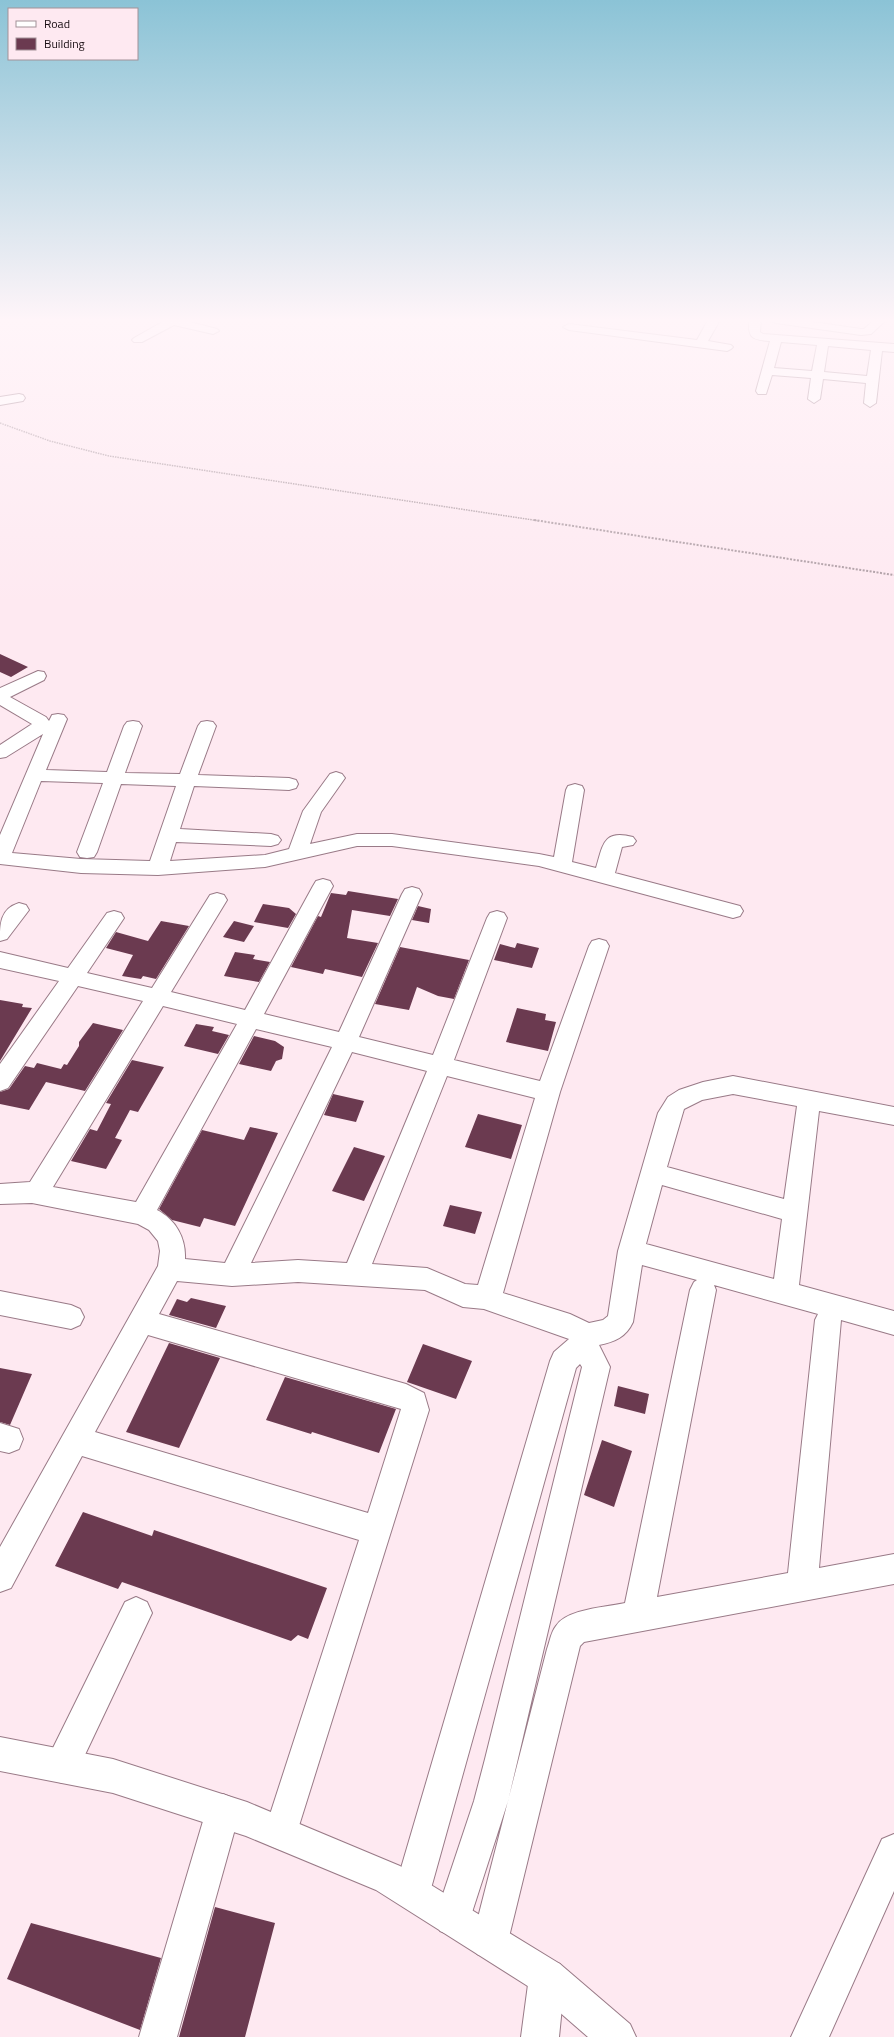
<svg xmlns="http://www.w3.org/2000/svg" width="894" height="2037" font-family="'Titillium Web',sans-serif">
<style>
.building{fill:#6b3a50}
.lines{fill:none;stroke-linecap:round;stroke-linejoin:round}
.minor-casing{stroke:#997a87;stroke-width:2}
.major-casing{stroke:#997a87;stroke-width:2}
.path-far1{stroke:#aa99a0;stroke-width:1.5;stroke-dasharray:1.5 1;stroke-linecap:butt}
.path{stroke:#aa99a0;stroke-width:2;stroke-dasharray:2 1.5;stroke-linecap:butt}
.minor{fill:#fff;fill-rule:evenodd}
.major{fill:#fff;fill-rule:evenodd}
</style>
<rect width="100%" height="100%" fill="#fee9f1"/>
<path class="building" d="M0,654L28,667L11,677L0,672Z
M348,891L398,899L390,916L352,910L347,938L378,943L362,977L325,969L323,974L291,967L318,916L321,917L331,893L346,895Z
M263,904L289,908L296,914L288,928L254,922Z
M418,906L431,909L429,923L412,920Z
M161,921L189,926L156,979L143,976L141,979L122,976L133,955L106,948L116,932L148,941Z
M234,921L254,926L244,942L223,937Z
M517,943L539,948L532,968L494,960L500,944L515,948Z
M400,947L469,960L454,999L438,996L417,987L409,1010L375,1004Z
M235,952L255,955L253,959L270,962L259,982L224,976Z
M0,1000L23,1004L22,1007L32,1008L0,1061Z
M517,1008L546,1014L545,1020L556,1022L548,1051L506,1042Z
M93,1023L123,1030L85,1091L46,1082L29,1110L0,1104V1092L9,1089L25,1066L34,1068L37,1063L61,1069L64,1064L67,1065L79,1046V1042Z
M196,1024L214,1027L212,1031L229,1035L218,1054L184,1046Z
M254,1036L275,1041L284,1047L282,1059L276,1061L271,1071L239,1064Z
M132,1060L164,1067L138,1112L130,1110L115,1138L122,1140L106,1169L71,1161L90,1129L97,1131L111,1104L106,1103Z
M333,1094L364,1101L356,1122L324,1115Z
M478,1114L522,1125L511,1159L465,1147Z
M250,1127L278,1133L235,1226L204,1218L200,1227L172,1220L159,1209L202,1130L244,1140Z
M354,1147L385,1156L364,1201L332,1191Z
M450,1205L482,1212L475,1234L443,1226Z
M191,1298L226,1306L216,1328L169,1315L177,1299L187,1302Z
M169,1343L220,1358L179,1448L126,1432Z
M423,1344L472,1361L456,1399L407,1382Z
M0,1368L32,1374L10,1425L0,1422Z
M285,1377L396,1409L379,1453L312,1432L311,1434L266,1420Z
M618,1386L649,1394L645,1414L614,1406Z
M602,1440L632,1451L614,1507L584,1495Z
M83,1512L152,1536L154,1530L327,1588L308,1639L298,1635L291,1641L122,1582L118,1589L55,1566Z
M215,1907L275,1923L245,2037H179Z
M31,1923L161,1958L140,2030L7,1979Z"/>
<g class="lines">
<defs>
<path id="minor" d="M163,320H182L217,329L219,331L213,334L174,325L142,342H134L132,340L134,338L164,321Z
M708,320H720L708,341L731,345L733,347L731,349L727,351L569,330L563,327L569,324L697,340Z
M749,320H761L760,332L763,334L894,344V352L882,351L876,403L870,407L864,403L866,383L823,379L820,399L814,403L808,399L811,378L772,375L766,394H758L756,391L770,341C752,340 748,338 749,320ZM781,342L817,345L812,371L774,368ZM828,346L871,350L867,376L824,372Z
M770,320H799L861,329H864L874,320L885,321L871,334L861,335L776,323Z
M19,394L23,395L25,398L23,401L0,405V397Z
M38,671L44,672L46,676L44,680L10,697L46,717L49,721L52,715L58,714L64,715L67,719L46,770L107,772L124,726L127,722L133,721L139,722L142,726L125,773L180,774L198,726L201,722L207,721L213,722L216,726L198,775L289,778L296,780L298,784L296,788L289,790L194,786L180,829L271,834L278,836L281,840L278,844L271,846L176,842L170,861L265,855L289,849L303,811L330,774L336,772L342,774L345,778L321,812L310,844L357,834H392L539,854L554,857L566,790L568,786L575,784L582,786L584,790L572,862L596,868C603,845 603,829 633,837L636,841L633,845L622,847L615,873L740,906L743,911L740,916L733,918L539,866L392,846H357L265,867L158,875L81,873L0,864V835L43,734L6,757L0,758V745L32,724L0,705V688ZM41,781L103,783L77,852L80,857L87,858L94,857L97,852L121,784L176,786L150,861L81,859L12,853Z
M323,879L330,881L333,886L264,1014L339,1032L402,894L405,889L412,887L419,889L422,894L359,1037L433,1055L487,918L490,913L497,911L504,913L507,918L454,1060L540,1081L589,946L592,941L599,939L606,941L609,946L560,1092L503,1293L570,1314L589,1323L603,1320L608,1316L618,1251L658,1113L668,1097L679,1090L703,1082L733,1076L894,1107V1125L819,1111L799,1285L894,1311V1335L841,1320L819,1568L894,1554V1584L584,1642L580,1646L508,1941L503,1954L490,1959L477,1954L472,1941L547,1649C550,1641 551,1632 556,1626C566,1609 607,1607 625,1603L690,1290L694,1282L697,1280L642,1265L633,1322C626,1337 615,1342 599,1345L610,1367L508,1801L466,1931L453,1936L440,1931L435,1918L474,1801L485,1759L582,1367L580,1364L576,1368L430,1892L424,1904L412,1910L400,1904L394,1892L550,1361L554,1352L569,1339L484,1309L463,1307L425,1290L298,1282L232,1286L177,1281L159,1314L406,1384L424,1393L429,1410L293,1845L281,1850L269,1845L264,1833L359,1540L82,1456L11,1588L0,1592V1547L158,1266L160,1251L158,1241L149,1230L138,1224L32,1203L0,1204V1184L30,1182L143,1001L78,986L8,1088L0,1091V1064L59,981L0,968V952L68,968L107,913L114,911L121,913L124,918L87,973L152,988L210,895L217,893L224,895L227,900L171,992L245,1010L313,886L316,881ZM163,1006L237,1024L136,1202L53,1187ZM256,1029L332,1047L225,1263L185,1259C186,1238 176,1220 157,1210ZM352,1052L427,1071L347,1263L298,1260L251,1263ZM447,1076L535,1098L478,1285L465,1284L427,1268L372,1264ZM733,1094L797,1106L784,1199L667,1167L684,1109L702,1100ZM662,1185L782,1219L774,1279L646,1244ZM714,1285L818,1314L815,1320L788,1573L657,1597L716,1290ZM148,1335L401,1409L368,1513L95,1432Z
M19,903L26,905L29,910L7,939L0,941C0,924 0,909 19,903Z
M0,1291L71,1305L80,1309L84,1317L80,1325L71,1329L0,1315Z
M0,1423L19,1429L23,1439L19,1449L9,1453L0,1451Z
M136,1597L147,1602L152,1613L74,1778L62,1783L50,1778L45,1766L50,1754L125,1602Z
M223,1794L235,1799L240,1811L177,2037H139L206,1811L211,1799Z
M894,1834V1891L829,2037H791L882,1839Z
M547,1959L560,1964L565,1977L559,2037H521L529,1977L534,1964Z"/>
<path id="major" d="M0,1737L113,1759L247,1802L400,1866L560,1964L630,2024L636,2037H588L534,1990L376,1890L246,1836L113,1793L0,1771Z"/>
</defs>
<use href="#minor" class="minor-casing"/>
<use href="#major" class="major-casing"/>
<path class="path-far1" d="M0,423L50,441L109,456L540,521"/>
<path class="path" d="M534,520L894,575"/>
<use href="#minor" class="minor"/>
<use href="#major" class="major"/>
</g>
<linearGradient id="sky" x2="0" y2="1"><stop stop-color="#8bc3d6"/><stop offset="0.53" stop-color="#fff5f9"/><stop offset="1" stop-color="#fff5f9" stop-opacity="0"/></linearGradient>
<rect width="894" height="605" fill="url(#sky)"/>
<rect x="8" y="8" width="130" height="52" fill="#fee9f1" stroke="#a29198"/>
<rect x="16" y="21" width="20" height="6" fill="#ffffff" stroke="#a29198"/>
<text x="44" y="28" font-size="12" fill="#190e13">Road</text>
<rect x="16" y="38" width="20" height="12" fill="#6b3a50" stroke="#a29198"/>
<text x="44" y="48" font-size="12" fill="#190e13">Building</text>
</svg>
